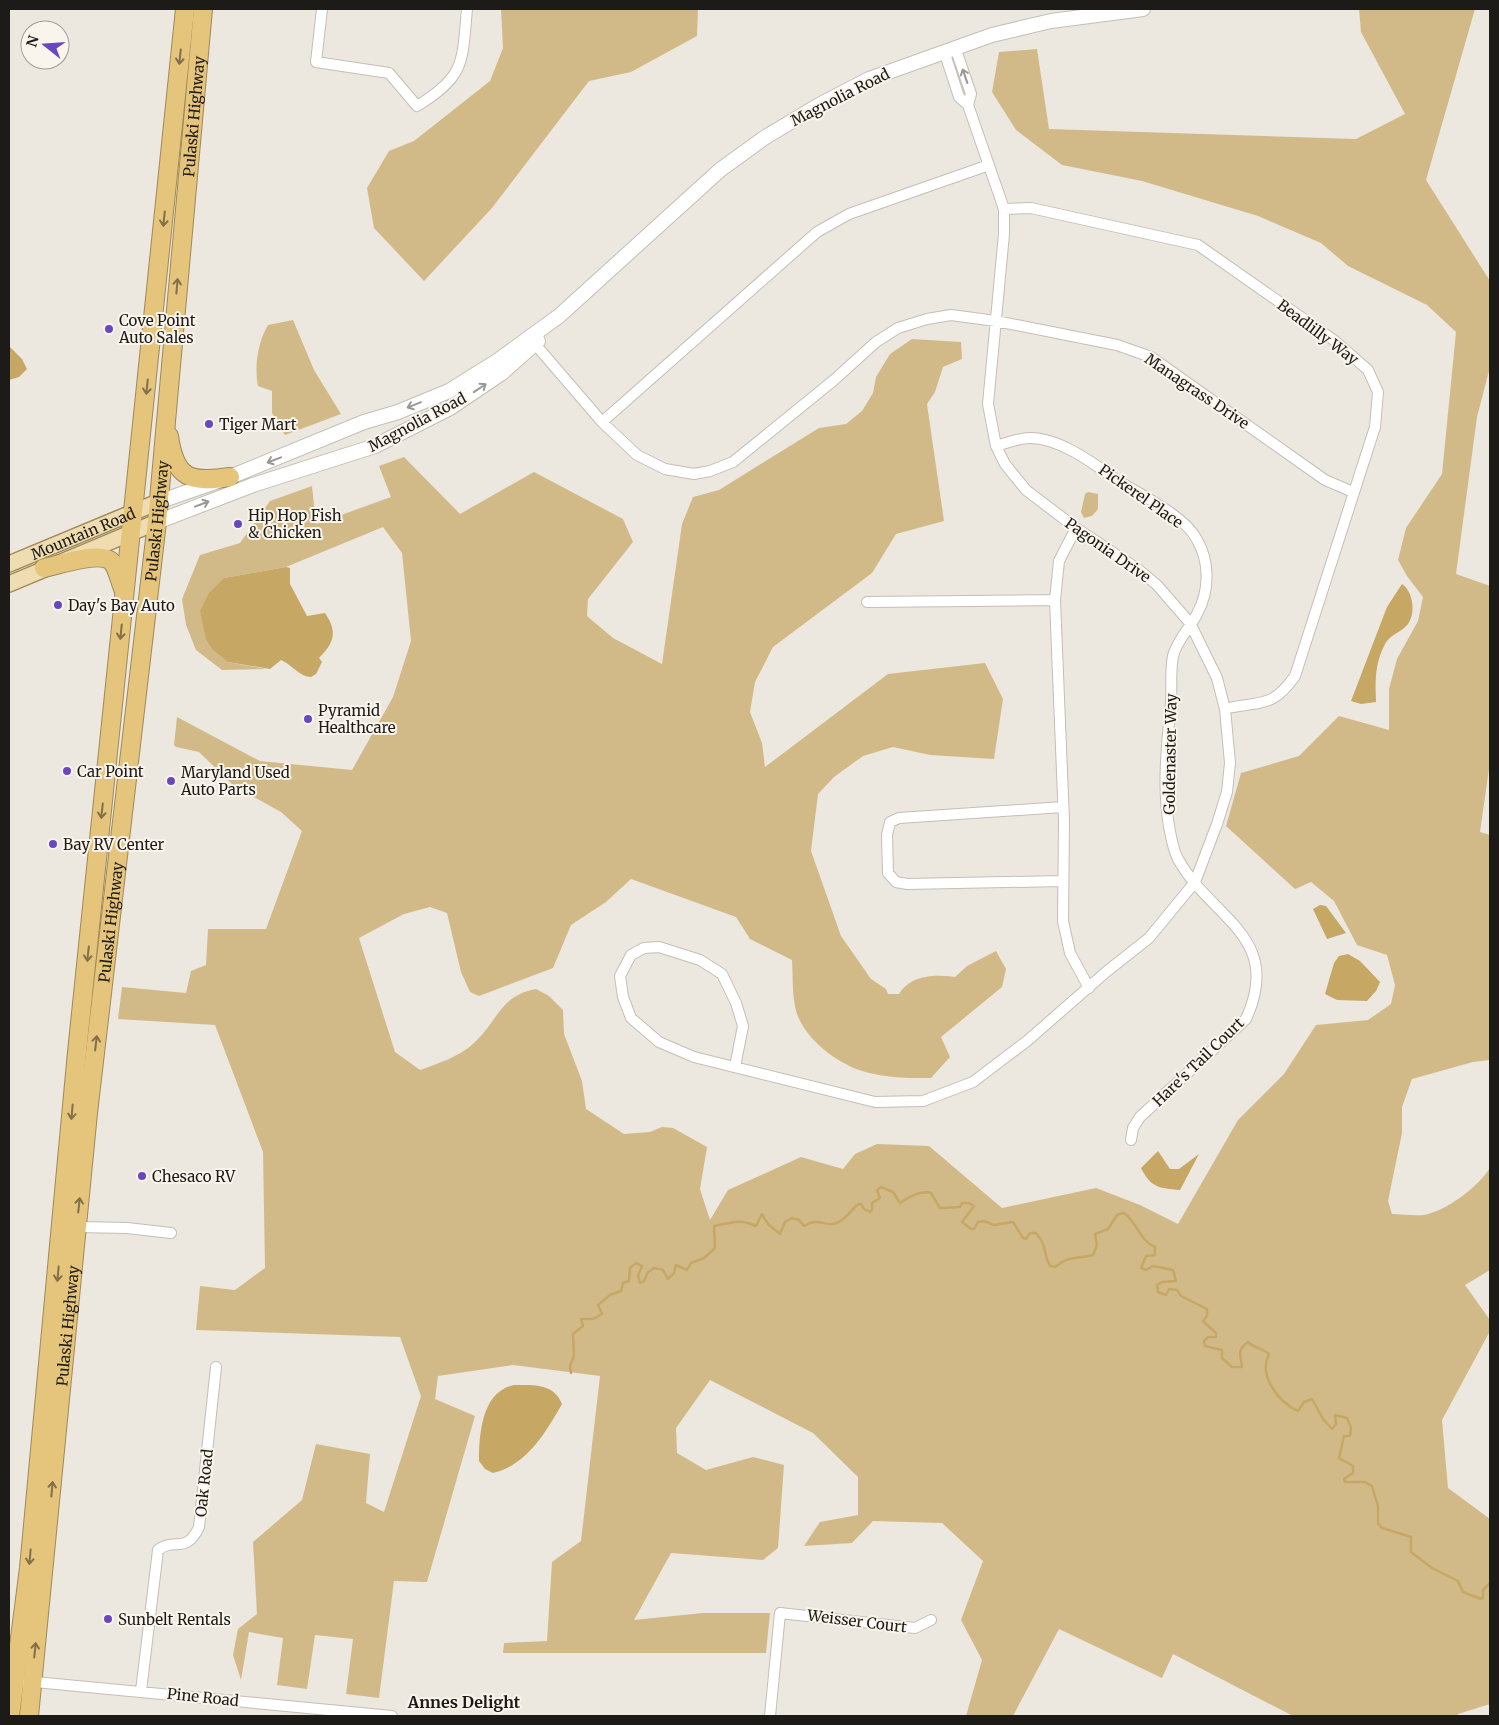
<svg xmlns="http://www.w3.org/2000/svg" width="1499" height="1725" font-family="Merriweather,serif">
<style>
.green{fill:#d2ba88}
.water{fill:#c6a764}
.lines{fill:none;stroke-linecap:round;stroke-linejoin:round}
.stream{stroke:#c6a764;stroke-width:2.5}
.street-casing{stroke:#c3bfb6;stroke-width:12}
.secondary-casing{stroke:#c3bfb6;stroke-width:16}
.primary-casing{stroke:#9f8959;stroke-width:18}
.highway-casing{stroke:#9f8959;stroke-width:20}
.street{stroke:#fff;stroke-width:10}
.secondary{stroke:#fff;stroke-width:14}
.primary{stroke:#efdcb0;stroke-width:15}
.highway{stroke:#e5c47c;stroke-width:18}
.oneway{stroke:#81704a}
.oneway2{stroke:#999897}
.poi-dot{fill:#6847c0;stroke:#faf5ec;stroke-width:2}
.labels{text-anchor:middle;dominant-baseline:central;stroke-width:4;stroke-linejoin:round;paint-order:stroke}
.street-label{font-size:15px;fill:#1d1b18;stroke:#faf5ec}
.poi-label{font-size:15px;fill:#1d1b18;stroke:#faf5ec;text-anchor:start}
.neighbourhood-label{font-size:16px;font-weight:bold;fill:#1d1b18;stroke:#faf5ec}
</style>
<rect width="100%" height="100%" fill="#ece8df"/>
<path class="green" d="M501,9H698L697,36L631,72L589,81L492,208L424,281L374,228L367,188L389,151L414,141L490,81L503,48Z
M1359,9H1475L1426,180L1490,281V367L1477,417L1456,574L1490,586V762L1480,832L1490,835V1060L1473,1062L1412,1079L1402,1107V1133L1388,1201L1392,1214C1402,1214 1414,1216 1424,1215C1446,1211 1478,1187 1490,1168V1270L1465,1285L1490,1320V1331L1442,1420L1448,1488L1490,1519V1704L1458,1714V1716H1293L1173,1654L1162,1678L1059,1629L1013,1716H966L982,1660L961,1620L983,1561L942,1523L873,1521L852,1543L804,1546L820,1522L858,1515V1477L813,1433L710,1380L676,1428L677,1453L706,1470L753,1457L784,1465L778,1548L763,1560L671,1553L634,1620L703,1613H770L766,1653H503L504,1643L547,1641L552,1562L581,1541L600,1376L513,1365L438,1376L435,1399L475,1416L427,1582L394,1581L379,1698L346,1694L353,1639L315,1635L307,1689L277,1685L283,1638L249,1632L241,1680L233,1655L238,1629L257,1614L253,1542L302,1500L316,1444L370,1454L366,1503L384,1512L421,1396L400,1337L196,1330L200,1286L235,1290L265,1268L263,1152L215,1025L118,1019L122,987L186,993L191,971L206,965L208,929H266L302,831L281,812L234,786L199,752L176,747L174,745L177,717L260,761L352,770L393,697L411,641L402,553L383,527L286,567L224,578L228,662L266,669L222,670L196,650L186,625L182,599L200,555L240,543L270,501L312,486L316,524L391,497L379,466L404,457L460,514L534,472L623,519L633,542L588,599L587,616L613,638L662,664L682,524L693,497L719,490L819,428L846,424L862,411L873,393L876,377L890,354L912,339L961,342L962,359L943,367L935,392L927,404L944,521L896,534L872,573L773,647L755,682L750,712L762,743L765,767L888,674L985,663L1003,699L994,759L930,755L893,747L863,756L834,777L818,794L811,851L841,936L871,979L886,989L888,994H899C911,975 934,974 955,977L967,966L996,951L1006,969L1002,987L941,1037L950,1057L931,1078C908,1078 884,1078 862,1071C834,1062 800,1035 795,1006C792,991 793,975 792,960L750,939L736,917L631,879L606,902L571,925L553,968L479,996L470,992L461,972L447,913L430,907L404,914L359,938L395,1052L420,1070C439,1063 459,1057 474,1043C499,1020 499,996 536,989L549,996L563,1010L564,1034L582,1081L586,1109L624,1134L650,1132L662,1127L673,1128L707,1147L700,1189L710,1220L728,1190L801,1157L843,1169L855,1154L877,1144L929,1146L1002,1208L1096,1188L1140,1205L1178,1224L1238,1120L1284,1074L1316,1025L1368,1020L1391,1004L1395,985L1387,955L1357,945L1334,901L1311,882L1295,889L1226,826L1241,773L1299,756L1339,716L1389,730V689L1397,659L1418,621L1423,597L1407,576L1398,560L1406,528L1442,474L1456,332L1427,305L1348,266L1321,243L1258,216L1142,181L1062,165L1016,130L992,92L999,52L1037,49L1049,129L1356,139L1405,114L1361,32Z
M293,320L314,370L341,414L285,435L272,413V391L258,386C254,366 258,342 268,325Z
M1088,492L1098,494V509L1092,516L1084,518L1081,512L1085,494Z"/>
<path class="water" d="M9,346L22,359L27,369L19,377L9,380Z
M286,567L290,568V584L307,616L325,613C338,632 334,643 319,658L322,662L316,674L311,677C300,677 291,664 281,660L270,669L228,662L212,649L206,639L200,611L209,593L224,578Z
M1402,584C1413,591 1416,613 1408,624C1402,632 1389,635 1385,644C1375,663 1375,681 1376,702L1361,704L1351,701L1387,607Z
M1320,905L1326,906L1346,933L1327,939L1313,909Z
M1348,954L1360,961L1380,982L1376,991L1367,1001L1337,1000L1325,994L1334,963L1339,956Z
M1158,1151L1170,1169H1179L1199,1154L1180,1190C1159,1188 1151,1188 1141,1168Z
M514,1385C533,1385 554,1383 562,1404C546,1432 527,1465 493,1473L485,1469L479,1461C479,1434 482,1391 514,1385Z"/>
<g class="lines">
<path class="stream" d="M571,1373L570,1366L574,1356L573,1334L583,1326L581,1319H593L602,1314L598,1305L610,1295L621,1291L623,1283L629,1281L630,1268L636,1263L642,1266L638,1276L640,1283L644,1281L648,1272L654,1268L663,1270L668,1279L674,1273L676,1265L687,1270L691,1263L704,1258L715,1248L714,1226C732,1223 738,1218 756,1226L762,1214L768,1224L780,1234L785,1222L792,1218L799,1220L804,1226C820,1216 826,1229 839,1222C845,1219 852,1210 857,1205L861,1204L864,1209L870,1212L872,1210V1203L880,1198L877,1190L881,1187L893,1192L900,1203C908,1197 921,1190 931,1193L940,1208L960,1207L962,1203H969L974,1206L962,1222L971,1229H974L978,1222L984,1221L994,1225L1013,1222L1023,1238L1026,1239L1030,1233H1036C1049,1248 1042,1253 1050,1266L1055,1267C1069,1255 1078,1259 1093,1255L1097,1245L1095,1234L1108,1229L1117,1215L1124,1213C1137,1222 1140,1241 1155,1247V1255L1146,1256L1141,1268L1146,1270L1153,1266L1173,1270L1176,1281L1162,1282L1157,1285L1158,1292L1166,1295L1169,1289L1177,1290L1181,1296L1207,1309V1316L1203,1321L1216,1333V1337H1208L1204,1341L1205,1346L1222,1350V1358L1232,1367H1242C1241,1355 1236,1351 1248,1342C1254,1348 1262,1348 1269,1354C1258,1375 1278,1402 1298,1411L1304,1402L1312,1399L1323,1419L1332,1429L1336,1424L1335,1415L1347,1418L1351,1428L1350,1436H1344L1339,1458L1353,1466V1473L1344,1479L1345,1482H1365L1372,1486L1378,1506V1523L1382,1528L1411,1537V1552L1432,1568L1458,1581L1463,1592L1481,1599L1483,1597V1590L1490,1583"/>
<defs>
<path id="street" d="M322,9L316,62L389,73L417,106C466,76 462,62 467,9
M955,47L971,94L968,105
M1004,209L1031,208L1198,245L1335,341L1368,370L1378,392L1375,427L1295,676C1271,710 1260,700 1225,709
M535,344L602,422L637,455L665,469L694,474L710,471L733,462L834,380L876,342L898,328L927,319L951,315L996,321L1117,345L1151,357L1325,480L1353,492
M602,422L817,232L849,214L989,165
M996,446C1007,443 1019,438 1030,438C1058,438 1089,460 1111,476C1134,492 1183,514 1196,538C1210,561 1210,590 1197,614C1190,628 1177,640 1173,656C1170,671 1172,687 1171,702C1167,742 1162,787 1169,826C1171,837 1173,850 1178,859C1211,919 1284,936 1246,1019L1140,1117L1133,1128L1131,1140
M1076,528L1059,561L1055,600L1064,821L1063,921L1070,953L1089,988
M867,602L1055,600
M1063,807L899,818L890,822L887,835L888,873L896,882L907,884L1063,881
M735,1067L743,1026L736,1003L722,974L700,960L659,947L644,948L631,955L620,976L623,997L631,1018L659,1042L694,1057L875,1102L923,1101L973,1082L1027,1041L1106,972L1149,938L1195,882L1217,824L1227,792L1230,763L1225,709L1217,678L1190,623L1157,585L1139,570L1076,528L1026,490L1005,464L996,446L988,404L1004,234V209L968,105L959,97L944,51
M77,1227L127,1228L171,1233
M14,1680L392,1716
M141,1691L158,1550C174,1537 186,1555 199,1527L216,1367
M770,1716L780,1613L915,1628L931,1620"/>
<path id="secondary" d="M158,502L230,477L364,422L398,412L449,391L497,361L559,316L720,170L764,138L819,105L869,79L992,35L1051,21L1143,9
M157,522L253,485L375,446L450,408L502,373L538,341"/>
<g id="primary">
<path id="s1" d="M9,564L158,502"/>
<path d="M9,584L157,522"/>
</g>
<g id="highway">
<path d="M169,436C175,479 190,483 230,477"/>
<path d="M44,568C60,565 100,550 112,562C118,569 120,583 124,591"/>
<path d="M10,1716L29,1568L77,1052L185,9"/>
<path id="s2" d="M29,1716L88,1113L157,522L203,9"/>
</g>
</defs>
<use href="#street" class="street-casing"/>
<use href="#secondary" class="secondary-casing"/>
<use href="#primary" class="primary-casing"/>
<use href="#highway" class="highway-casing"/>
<use href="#street" class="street"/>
<use href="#secondary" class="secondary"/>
<use href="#primary" class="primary"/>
<use href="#highway" class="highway"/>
</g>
<defs><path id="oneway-shaft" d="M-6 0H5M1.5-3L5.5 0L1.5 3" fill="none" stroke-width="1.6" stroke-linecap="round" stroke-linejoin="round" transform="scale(1.25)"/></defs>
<g class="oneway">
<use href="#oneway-shaft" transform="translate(180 57) rotate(96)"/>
<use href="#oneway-shaft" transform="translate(164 219) rotate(96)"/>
<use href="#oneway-shaft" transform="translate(177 286) rotate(-85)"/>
<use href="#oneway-shaft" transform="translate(147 387) rotate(96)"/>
<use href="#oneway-shaft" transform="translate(121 632) rotate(96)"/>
<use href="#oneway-shaft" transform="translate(102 811) rotate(96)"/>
<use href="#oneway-shaft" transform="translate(88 954) rotate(96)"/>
<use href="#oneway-shaft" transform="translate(96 1043) rotate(-83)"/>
<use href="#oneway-shaft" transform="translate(72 1112) rotate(95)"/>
<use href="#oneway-shaft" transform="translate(79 1205) rotate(-84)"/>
<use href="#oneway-shaft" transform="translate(58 1274) rotate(95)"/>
<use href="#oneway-shaft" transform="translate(52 1489) rotate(-85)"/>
<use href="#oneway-shaft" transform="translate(30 1557) rotate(95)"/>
<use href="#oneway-shaft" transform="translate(35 1650) rotate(-84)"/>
</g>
<g class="oneway2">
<use href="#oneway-shaft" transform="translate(965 76) rotate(-109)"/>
<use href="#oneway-shaft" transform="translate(480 388) rotate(-34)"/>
<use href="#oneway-shaft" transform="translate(414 405) rotate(158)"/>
<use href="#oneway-shaft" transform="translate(274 460) rotate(159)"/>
<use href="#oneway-shaft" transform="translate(202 504) rotate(-21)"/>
</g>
<g class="poi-dot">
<circle cx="109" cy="329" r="5"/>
<circle cx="209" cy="424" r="5"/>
<circle cx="238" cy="524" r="5"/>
<circle cx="58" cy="605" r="5"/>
<circle cx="308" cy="719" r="5"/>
<circle cx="67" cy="771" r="5"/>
<circle cx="171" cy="781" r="5"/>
<circle cx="53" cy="844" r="5"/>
<circle cx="142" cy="1176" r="5"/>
<circle cx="108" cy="1619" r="5"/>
</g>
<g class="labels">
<g class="street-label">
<text transform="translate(840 97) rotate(-27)">Magnolia Road</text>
<text stroke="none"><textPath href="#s2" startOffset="1608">Pulaski Highway</textPath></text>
<text transform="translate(1318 332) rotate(37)">Beadlilly Way</text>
<text transform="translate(1197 391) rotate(34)">Managrass Drive</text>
<text transform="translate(417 422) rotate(-28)">Magnolia Road</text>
<text transform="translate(1141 496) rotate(35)">Pickerel Place</text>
<text stroke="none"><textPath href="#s2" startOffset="1202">Pulaski Highway</textPath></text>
<text stroke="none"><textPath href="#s1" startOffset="80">Mountain Road</textPath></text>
<text transform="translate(1108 550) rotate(35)">Pagonia Drive</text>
<text transform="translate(1170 754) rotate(-89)">Goldenaster Way</text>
<text stroke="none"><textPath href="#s2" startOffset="798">Pulaski Highway</textPath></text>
<text transform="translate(1198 1062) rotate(-44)">Hare's Tail Court</text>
<text stroke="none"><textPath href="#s2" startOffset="392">Pulaski Highway</textPath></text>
<text transform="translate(204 1483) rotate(-84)">Oak Road</text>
<text transform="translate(857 1621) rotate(7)">Weisser Court</text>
<text transform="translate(203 1697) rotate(6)">Pine Road</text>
</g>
<g class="poi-label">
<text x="119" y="320">Cove Point<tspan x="119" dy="17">Auto Sales</tspan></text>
<text x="219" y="424">Tiger Mart</text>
<text x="248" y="515">Hip Hop Fish<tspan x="248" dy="17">&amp; Chicken</tspan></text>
<text x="68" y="605">Day's Bay Auto</text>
<text x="318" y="710">Pyramid<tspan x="318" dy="17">Healthcare</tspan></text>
<text x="77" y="771">Car Point</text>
<text x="181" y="772">Maryland Used<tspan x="181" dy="17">Auto Parts</tspan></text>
<text x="63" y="844">Bay RV Center</text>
<text x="152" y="1176">Chesaco RV</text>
<text x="118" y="1619">Sunbelt Rentals</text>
</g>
<g class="neighbourhood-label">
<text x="464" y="1702">Annes Delight</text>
</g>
</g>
<rect width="1499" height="1725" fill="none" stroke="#1d1b18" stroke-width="20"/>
<g transform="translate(45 45) rotate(287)"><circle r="24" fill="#faf5ec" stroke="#a29e97"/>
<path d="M0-4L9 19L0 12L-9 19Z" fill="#6847c0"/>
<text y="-8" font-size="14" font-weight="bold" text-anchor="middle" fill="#1d1b18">N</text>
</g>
</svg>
